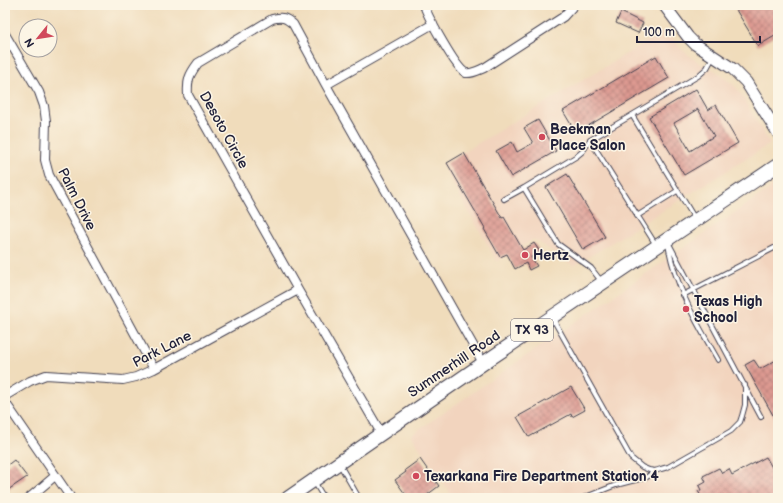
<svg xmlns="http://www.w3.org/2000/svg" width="783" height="503" font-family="'Balsamiq Sans',sans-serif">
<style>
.built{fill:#f2d4be}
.building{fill:url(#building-cross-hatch);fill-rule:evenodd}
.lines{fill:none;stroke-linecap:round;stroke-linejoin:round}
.lane-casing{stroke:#413e4e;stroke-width:6}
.street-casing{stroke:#413e4e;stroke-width:10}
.secondary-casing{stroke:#413e4e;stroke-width:13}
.primary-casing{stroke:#413e4e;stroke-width:15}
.lane{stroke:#fff;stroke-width:4}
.street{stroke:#fff;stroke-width:8}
.secondary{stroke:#fff;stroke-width:11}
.primary{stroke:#fff;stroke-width:13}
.poi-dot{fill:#d1495b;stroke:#fcf5e5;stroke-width:1.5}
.labels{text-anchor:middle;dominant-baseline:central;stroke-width:3;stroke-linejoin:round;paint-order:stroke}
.shield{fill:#fcf5e5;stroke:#63616e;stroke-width:1}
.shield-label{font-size:13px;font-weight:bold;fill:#22223b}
.poi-label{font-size:14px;font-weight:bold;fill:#22223b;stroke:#fcf5e5;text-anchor:start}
.street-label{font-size:14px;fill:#22223b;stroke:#fcf5e5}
</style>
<defs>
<pattern id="building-cross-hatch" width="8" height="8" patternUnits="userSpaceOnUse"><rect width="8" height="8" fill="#dc9990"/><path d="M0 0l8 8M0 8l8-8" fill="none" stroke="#b27c77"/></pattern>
</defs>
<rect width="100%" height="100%" fill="#fcf5e5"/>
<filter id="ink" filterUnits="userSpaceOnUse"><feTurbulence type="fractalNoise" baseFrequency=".025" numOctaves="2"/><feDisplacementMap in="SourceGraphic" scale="8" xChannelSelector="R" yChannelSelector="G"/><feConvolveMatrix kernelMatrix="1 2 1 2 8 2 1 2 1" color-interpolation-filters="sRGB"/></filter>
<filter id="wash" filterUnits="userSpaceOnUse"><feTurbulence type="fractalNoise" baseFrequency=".012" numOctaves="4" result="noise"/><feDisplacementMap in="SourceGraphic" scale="16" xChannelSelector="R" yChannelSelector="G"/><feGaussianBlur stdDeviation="0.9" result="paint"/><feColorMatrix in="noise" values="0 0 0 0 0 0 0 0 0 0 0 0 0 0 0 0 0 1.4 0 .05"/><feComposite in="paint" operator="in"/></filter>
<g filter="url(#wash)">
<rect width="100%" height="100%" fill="#f0dcbb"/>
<path class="built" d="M666,30L680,48L699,63L714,70L734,85L739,91L770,144L574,266L534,239L497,261L442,165Z
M778,183V498H453L411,435Z"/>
<g id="blocks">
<path class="building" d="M733,5H778V34L758,46Z
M621,12L643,23L638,33L616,23Z
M656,56L669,78L576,133L563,111Z
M696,89L708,110L716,105L738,143L684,175L649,117ZM698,109L714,136L690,151L674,123Z
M538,120L556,151L511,177L496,151L512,142L517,152L533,143L524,128Z
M464,153L502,218L504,217L523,250L534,243L540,252L531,257L537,266L529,270L526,263L515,269L507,254L500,257L484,229L485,228L447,163Z
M567,174L605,237L583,250L546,187Z
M778,359V424L745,365L754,360L760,369Z
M571,387L585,410L572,417L571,414L529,437L517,417Z
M766,457L778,478V498H702L698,491L701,490L699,486L706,482L703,476L719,468L722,473L729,469L732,475Z
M420,459L439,486L427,495L429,498H408L395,480L406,472L405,470Z
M14,460L27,477L5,492V467Z"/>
</g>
</g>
<g filter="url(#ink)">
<use href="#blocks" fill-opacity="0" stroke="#413e4e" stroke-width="1"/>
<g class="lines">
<defs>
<path id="lane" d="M632,115L695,219
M524,188L577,156L583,151L590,140
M504,199L524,188L558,244L591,268L601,281
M637,216L677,191
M668,242L761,417
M668,244C675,287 697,323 718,360
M656,245L590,140L698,76L707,68L713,57
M683,295L778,246
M553,319L631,458L642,467L649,470L655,471L661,469L668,467L731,431L740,422L742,416L745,405V385
M340,465L359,498
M315,483L324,498
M583,498L616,485L647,477L655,471"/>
<path id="street" d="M424,5C428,17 456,69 466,73C472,74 479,70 484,68L563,17L574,5
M5,34L39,92L44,106L46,121L45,160L49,175L154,369
M326,85L433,24
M5,396L30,381L46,375L123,380L136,377L154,369L298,290
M5,402L71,498
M381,433L298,290L188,95C187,80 189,75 198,63L272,19C282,16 286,18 293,24L326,85L483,363
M29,498L55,476"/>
<path id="secondary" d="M664,5L688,37L695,44L733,69L746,82L778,133"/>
<path id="primary" d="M288,498L488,360L778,165"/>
</defs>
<use href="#lane" class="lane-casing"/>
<use href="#street" class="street-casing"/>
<use href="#secondary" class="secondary-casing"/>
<use href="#primary" class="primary-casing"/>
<use href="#lane" class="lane"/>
<use href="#street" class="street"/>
<use href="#secondary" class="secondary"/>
<use href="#primary" class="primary"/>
</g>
</g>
<g class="poi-dot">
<circle cx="542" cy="137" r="4"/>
<circle cx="525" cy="255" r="4"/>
<circle cx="686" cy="309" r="4"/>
<circle cx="416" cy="476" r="4"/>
</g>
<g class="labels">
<rect class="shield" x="511" y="319" width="42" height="22" rx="3"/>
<g class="shield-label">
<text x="532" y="330">TX 93</text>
</g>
<g class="poi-label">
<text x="550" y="129">Beekman<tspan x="550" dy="16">Place Salon</tspan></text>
<text x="533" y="255">Hertz</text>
<text x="694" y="301">Texas High<tspan x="694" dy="16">School</tspan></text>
<text x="424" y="476">Texarkana Fire Department Station 4</text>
</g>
<g class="street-label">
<text transform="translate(224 130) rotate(61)">Desoto Circle</text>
<text transform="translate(77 199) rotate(63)">Palm Drive</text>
<text transform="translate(162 349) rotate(-27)">Park Lane</text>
<text transform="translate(454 364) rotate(-34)">Summerhill Road</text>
</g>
</g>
<rect width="783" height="503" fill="none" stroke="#fcf5e5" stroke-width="20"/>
<g transform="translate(38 38) rotate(240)"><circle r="19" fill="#fcf5e5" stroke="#a5a1a1"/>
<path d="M0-3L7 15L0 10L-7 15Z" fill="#d1495b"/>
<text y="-6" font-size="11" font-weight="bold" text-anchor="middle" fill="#22223b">N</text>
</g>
<path d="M637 36v6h123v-6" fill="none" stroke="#22223b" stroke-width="2"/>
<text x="643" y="36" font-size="12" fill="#22223b" stroke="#fcf5e5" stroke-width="3" paint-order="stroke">100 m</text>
</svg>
